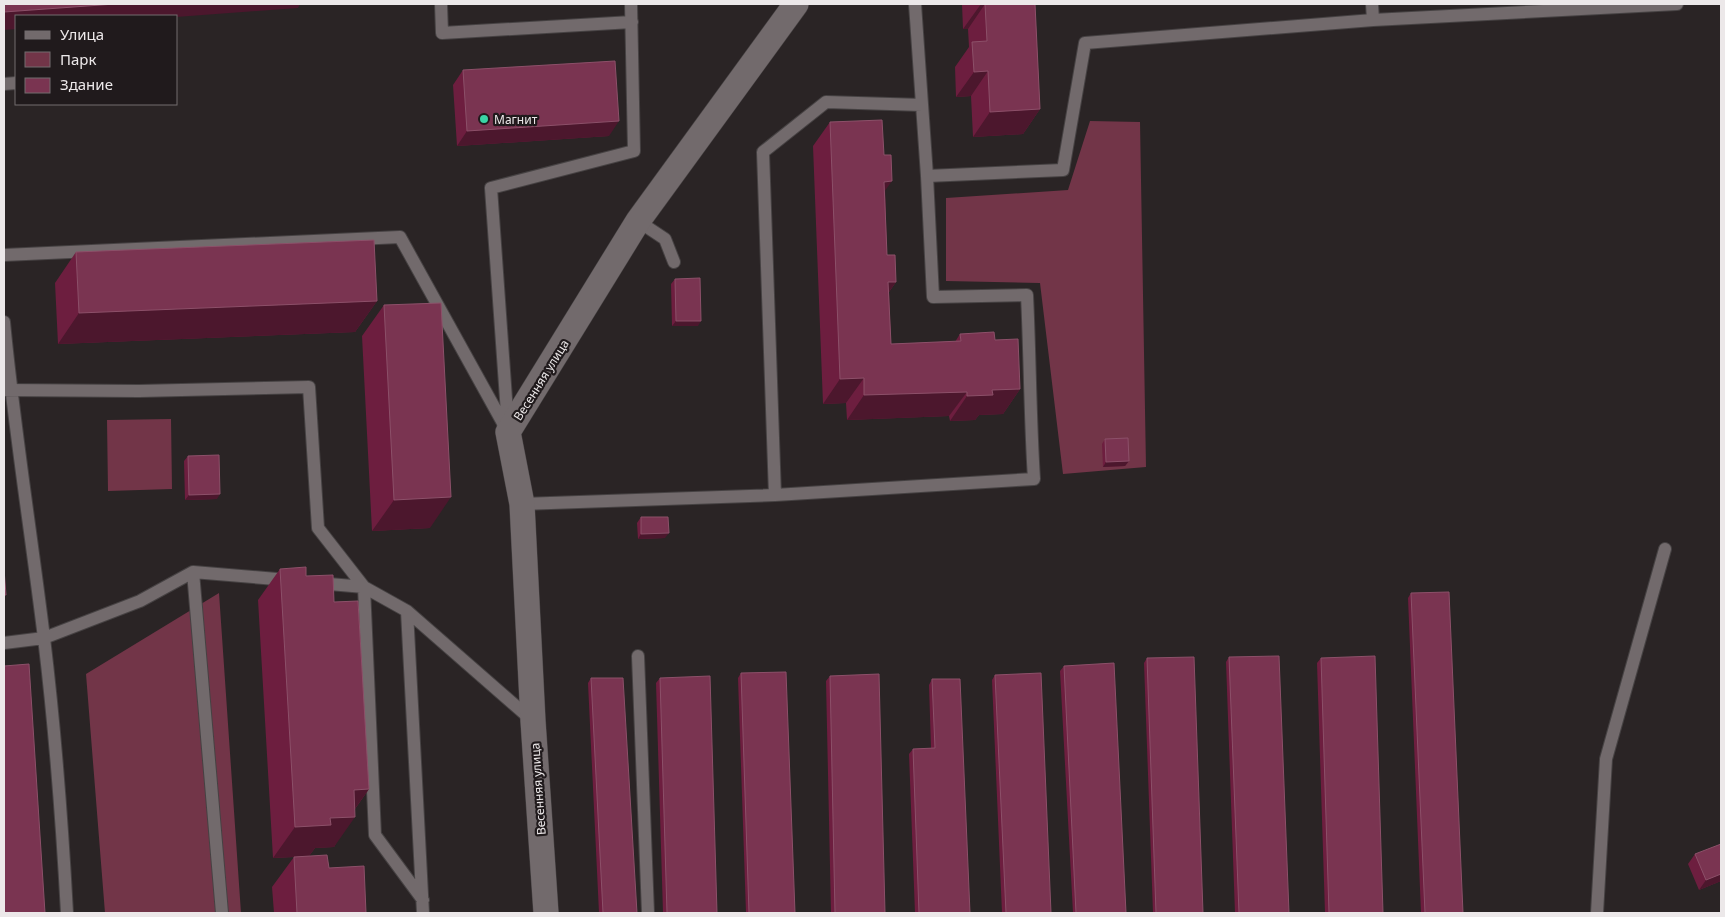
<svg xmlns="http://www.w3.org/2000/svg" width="1725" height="917" font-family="'Noto Sans',sans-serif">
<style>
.green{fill:#723548}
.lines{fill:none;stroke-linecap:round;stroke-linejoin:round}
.lane-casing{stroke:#464243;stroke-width:14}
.street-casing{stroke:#464243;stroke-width:26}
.lane{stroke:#726a6c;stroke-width:12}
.street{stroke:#726a6c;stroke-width:25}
.wall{fill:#6d1e3f}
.shaded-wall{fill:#4c172d}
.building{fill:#7a3451;stroke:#8c5069}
.poi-dot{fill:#3ad4a5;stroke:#201a1c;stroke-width:2}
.labels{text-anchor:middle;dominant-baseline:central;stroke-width:4.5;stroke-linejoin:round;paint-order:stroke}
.poi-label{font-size:12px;fill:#ece8e9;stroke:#201a1c;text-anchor:start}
.street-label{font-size:12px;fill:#ece8e9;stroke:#201a1c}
</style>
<rect width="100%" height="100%" fill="#2a2425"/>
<path class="green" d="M1090,121L1140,122L1146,467L1063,474L1040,283L946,281V198L1068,190Z
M171,419L172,489L108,491L107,420Z
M219,593L241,913H105L86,674Z"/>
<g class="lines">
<defs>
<path id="lane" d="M441,4L442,33L632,22
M915,4L927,176
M1372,4L1373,20
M4,84L16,83
M638,221L665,239L674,262
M4,255L400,237L508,432
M4,322C14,427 31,532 44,638C55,729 62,821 67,913
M4,390L139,391L309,387L318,528L364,587L407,611L533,721
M508,427L491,188L634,151L631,4
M775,495L763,152L826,102L922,105
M522,504L775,495L1034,479C1030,418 1030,356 1027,295L933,297L927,176L1063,170L1085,43L1373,20L1677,4
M193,572L288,580
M318,583L364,587L375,835L423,900
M407,611L423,913
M4,643L44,638L140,601L193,572L222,913
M638,656L648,913
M1597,913L1606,759L1665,549"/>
<path id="street" d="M546,913L533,721L522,504L508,432L638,221L796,4"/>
</defs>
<use href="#lane" class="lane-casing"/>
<use href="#street" class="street-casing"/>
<use href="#lane" class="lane"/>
<use href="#street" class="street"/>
</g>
<path class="wall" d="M962,4H1035L1040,109L1023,134L973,137L971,96L956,97L955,67L969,47L968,29H963Z
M463,70L609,136L457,146L453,85Z
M830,122L884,155L887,255L896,282L889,292L891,344L955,342L960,334L995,340L1020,389L1003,414L979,415L975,420L950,421L949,416L847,420L846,403L823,404L813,146Z
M76,252L377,301L355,332L58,344L55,283Z
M675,279L698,326H672L671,284Z
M384,305L430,528L372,531L362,336Z
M1105,439L1129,461L1125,466L1103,467L1102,444Z
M188,456L217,499L185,500L184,461Z
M641,517L665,538L638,539L637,523Z
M280,569L306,576L334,602L369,789L355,809L334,847L315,848L309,856L329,868L366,913H274L272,887L294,857L273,858L258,600Z
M1411,593L1463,913H1421L1408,598Z
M1229,657L1289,913H1235L1226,662Z
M1147,658L1203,913H1153L1144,663Z
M1321,658L1383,913H1325L1317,663Z
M1064,666L1126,913H1073L1060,671Z
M741,673L795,913H746L738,678Z
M995,675L1051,913H1002L992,680Z
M830,676L885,913H831L826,681Z
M591,678L637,913H599L588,683Z
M660,678L717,913H663L656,683Z
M932,679L970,913H915L909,754L913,749L931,748L929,685Z
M1695,854L1721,881L1699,890L1688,864Z"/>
<path class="shaded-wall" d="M115,4H300L298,8L176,17L16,16V29L4,30V12Z
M981,4H985L968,29H963Z
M988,71L971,96L956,97L974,72Z
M1040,109L1023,134L973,137L990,112Z
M619,121L609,136L457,146L467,131Z
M892,181L874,206L884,182Z
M888,282H896L879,306Z
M377,301L355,332L58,344L79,313Z
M676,321H701L698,326H672Z
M864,378L846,403L823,404L840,379Z
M1020,389L1003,414L979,415L975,420L950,421L967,396L992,390Z
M967,392L949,416L847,420L864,395Z
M1129,461L1125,466L1103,467L1106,462Z
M220,494L217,499L185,500L189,495Z
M451,497L430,528L372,531L394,500Z
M669,533L665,538L638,539L641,534Z
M369,789L349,817H355L334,847L315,848L309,856L273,858L295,827L330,818L354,790Z
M1721,874V881L1699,890L1706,880Z"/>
<path class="building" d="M4,4H115L4,12Z
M981,4H1035L1040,109L990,112L988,71L974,72L972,42L987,41L985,4Z
M615,61L619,121L467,131L463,70Z
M882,120L884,155H891L892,181L884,182L887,255H895L896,282H888L891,344L961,341L960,334L994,332L995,340L1018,339L1020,389L992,390L993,395L967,396V392L864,395V378L840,379L830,122Z
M374,240L377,301L79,313L76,252Z
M700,278L701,321H676L675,279Z
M441,303L451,497L394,500L384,305Z
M1128,438L1129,461L1106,462L1105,439Z
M219,455L220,494L189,495L188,456Z
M641,517H668L669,533L641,534Z
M306,567V576L333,575L334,602L358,601L369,789L354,790L355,817L330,818L331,825L295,827L280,569Z
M4,569L6,595H4Z
M1449,592L1463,913H1425L1411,593Z
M1279,656L1289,913H1239L1229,657Z
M1375,656L1383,913H1329L1321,658Z
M1194,657L1203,913H1156L1147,658Z
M1114,663L1126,913H1076L1064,666Z
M29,664L45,913H4V666Z
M786,672L795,913H749L741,673Z
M1041,673L1051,913H1006L995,675Z
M879,674L885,913H835L830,676Z
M710,676L717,913H667L660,678Z
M591,678H623L637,913H603Z
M932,679H960L970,913H919L913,749L935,748Z
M1721,844V874L1706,880L1695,854Z
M327,855L329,868L364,866L366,913H297L294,857Z"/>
<circle class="poi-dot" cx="484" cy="119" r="5"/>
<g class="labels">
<g class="poi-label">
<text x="494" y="119">Магнит</text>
</g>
<g class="street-label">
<text transform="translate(541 380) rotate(-58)">Весенняя улица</text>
<text transform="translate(538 789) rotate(-94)">Весенняя улица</text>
</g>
</g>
<rect width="1725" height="917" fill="none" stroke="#ece8e9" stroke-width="10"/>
<rect x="15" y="15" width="162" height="90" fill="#201a1c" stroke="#726c6e"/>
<rect x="25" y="31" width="25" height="8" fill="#726a6c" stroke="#726c6e"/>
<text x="60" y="40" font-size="15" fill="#ece8e9">Улица</text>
<rect x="25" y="52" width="25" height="15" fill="#723548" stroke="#726c6e"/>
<text x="60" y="65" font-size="15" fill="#ece8e9">Парк</text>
<rect x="25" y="78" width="25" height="15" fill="#7a3451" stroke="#726c6e"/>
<text x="60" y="90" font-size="15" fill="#ece8e9">Здание</text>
</svg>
